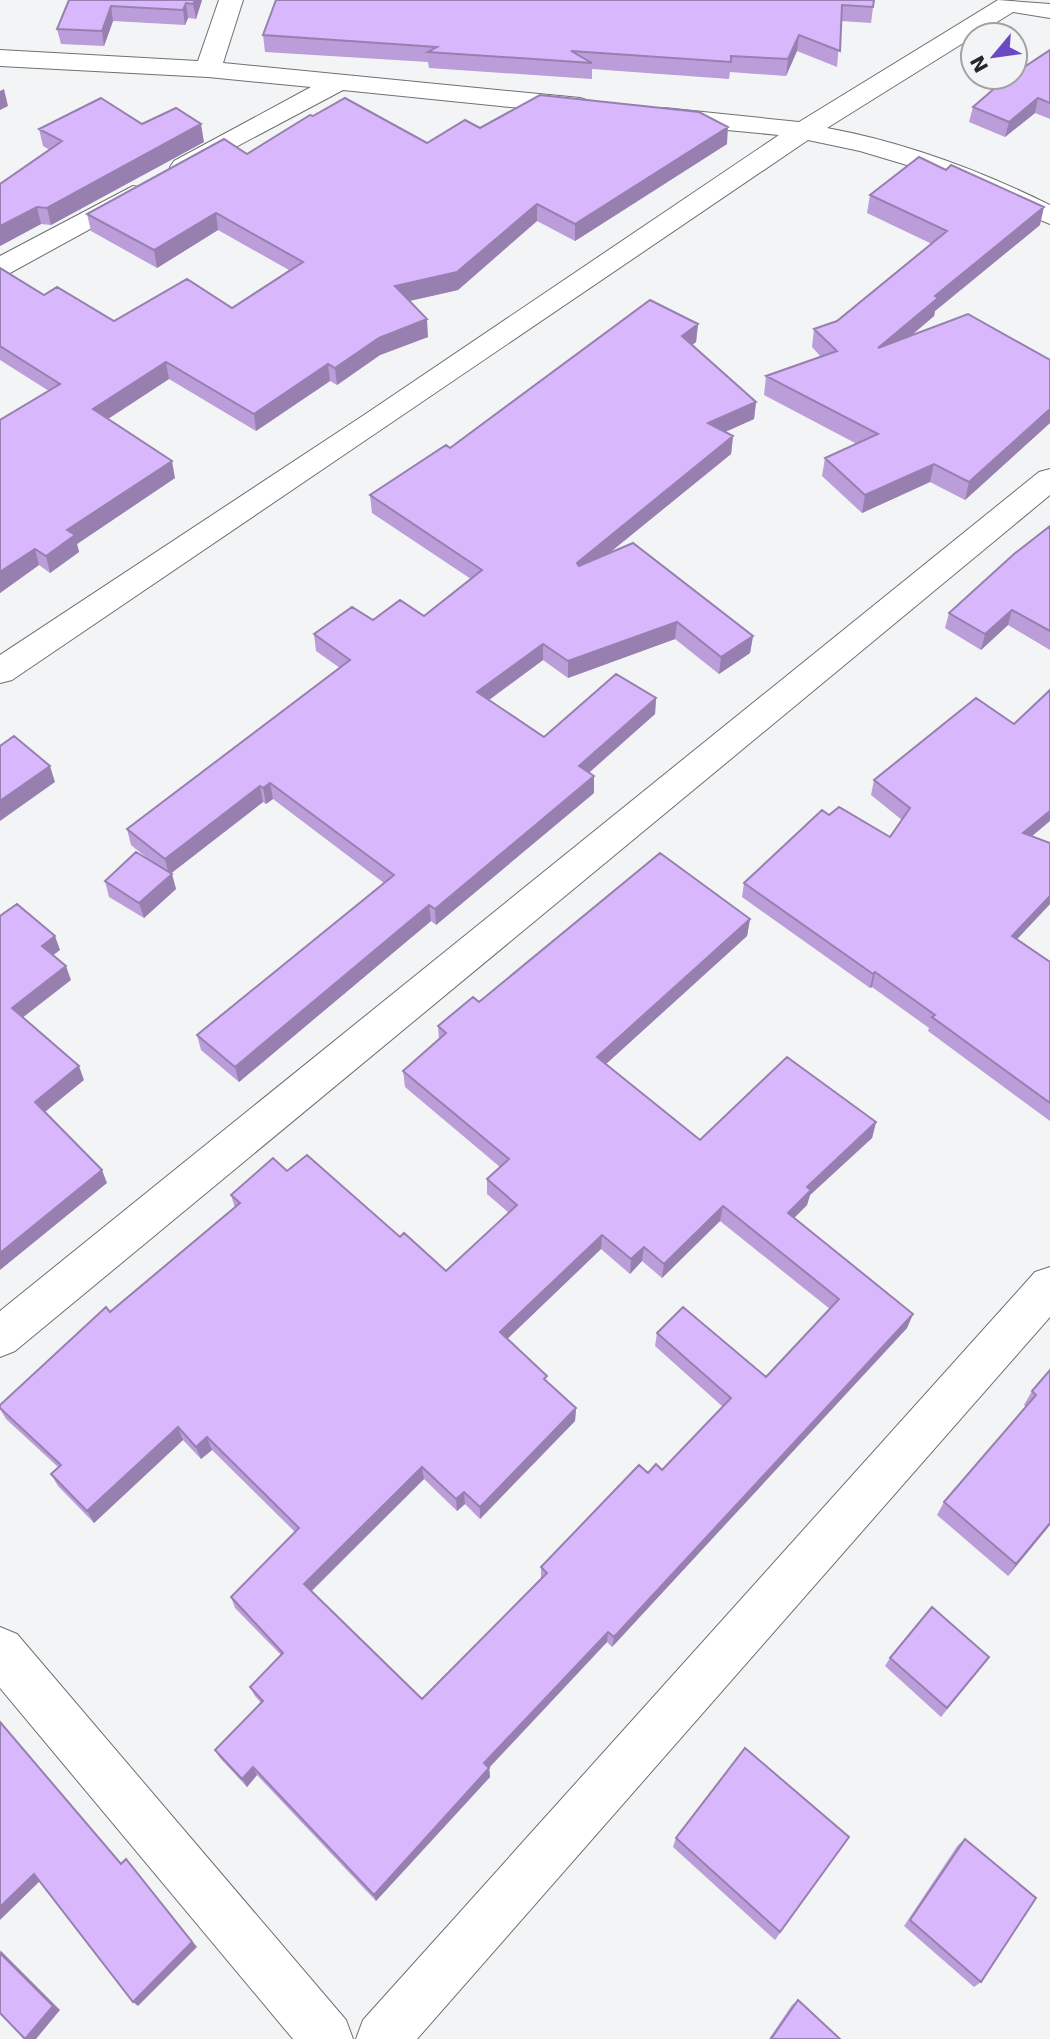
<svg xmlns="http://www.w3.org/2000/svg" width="1050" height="2039" font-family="'DejaVu Sans',sans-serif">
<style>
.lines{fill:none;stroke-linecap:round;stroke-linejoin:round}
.street-casing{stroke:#6f7071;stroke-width:2}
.street{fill:#fff;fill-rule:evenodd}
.wall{fill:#ba9dd9;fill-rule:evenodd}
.shaded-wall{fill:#9780b0}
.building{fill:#d8b7fc;stroke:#9780b0;stroke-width:2;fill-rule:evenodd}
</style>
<rect width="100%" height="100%" fill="#f3f4f5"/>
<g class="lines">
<defs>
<path id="street" d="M219,0H243L223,63L580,98L589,101L593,106L589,111L580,114L343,90L183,175L174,173L170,167L174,161L311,87L208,77L0,66V50L198,61Z
M998,0L1050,4V18L1013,12L827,128C904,142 979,170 1050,205V224L920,169L860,151L808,140L12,680L0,683V655L364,415L779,135L664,124L655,121L651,116L655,111L664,108L799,122Z
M133,186L143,188L146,194L143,200L10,273L0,275V256Z
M1050,469V495L15,1351L0,1357V1311L1039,472Z
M1050,1267V1317L417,2039H356L363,2020L1035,1272Z
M0,1627L17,1634L346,2020L353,2039H293L0,1688Z"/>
</defs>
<use href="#street" class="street-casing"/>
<use href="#street" class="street"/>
</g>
<path class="wall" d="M69,0H202L196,19L188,18L185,25L113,21L104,46L61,44L57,29Z
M874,0L871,23L841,21L837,67L797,51L786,76L730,72L729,79L592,69V79L429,68L428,62L265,52L263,35Z
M1050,50V119L1035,113L1005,137L969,122L973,107Z
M313,116L427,143L480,128L727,144L575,241L537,221L458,290L409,301L428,337L380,355L337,385L330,381L256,431L169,379L108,419L175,478L77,544L79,552L50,573L39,565L0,593V420L49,391L0,360V268L44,295L114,321L232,308L289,270L218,230L157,268L91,231L87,214L247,154Z
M142,124L204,142L51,225L41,224L0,246V184L50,150L43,146L39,129Z
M870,195L1040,225L935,311L934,316L912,335L1050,360V423L965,500L930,482L862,513L822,476L825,458L857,444L764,395L766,376L821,357L812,347L814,329L837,321L932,244L867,213Z
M698,324L696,342L692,345L756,402L754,419L725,432L733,436L731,454L609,553L753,636L750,653L719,674L675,639L568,678L543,660L489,700L544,737L656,698L655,714L589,773L594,793L436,925L431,921L239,1082L201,1050L197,1035L384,883L273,799L266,804L263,802L171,873L176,889L144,918L109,897L105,881L152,862L131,845L127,829L340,668L316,651L314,634L373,620L424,616L471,579L372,513L370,495L450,448Z
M1050,526V650L1008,625L981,650L945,628L949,613Z
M874,780L1050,843V904L1017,939L1050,962V1121L928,1031L929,1028L872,987L870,988L742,897L744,883L829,815L890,837L902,820L871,795Z
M750,919L747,936L606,1064L700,1140L876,1122L872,1138L810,1195L807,1205L794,1218L913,1314L907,1328L612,1647L607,1642L489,1768L490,1777L376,1901L257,1775L247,1787L220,1758L215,1750L261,1703L255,1696L250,1687L281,1655L235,1608L231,1597L295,1532L212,1450L201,1459L183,1440L94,1523L58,1486L51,1474L58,1467L6,1419L0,1409V1405L235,1208L231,1195L287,1171L400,1237L446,1271L509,1213L487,1194V1179L500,1167L405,1087L403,1071L439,1040L438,1026L479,1002ZM720,1221L830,1309L766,1377L657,1333L655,1346L723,1407L662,1470L648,1473L541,1567V1578L422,1699L312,1591L424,1479L457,1511L465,1504L480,1519L575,1421L576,1408L547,1382L507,1339L601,1249L630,1274L642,1261L662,1278Z
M1050,1370V1525L1008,1576L937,1515L944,1502L1026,1407L1024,1405L1032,1391Z
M989,1657L941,1717L885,1666L890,1658Z
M849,1837L775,1940L673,1847L676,1838Z
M965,1839L981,1982L974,1987L904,1926L958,1845Z
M798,2000L840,2039H769L792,2005Z"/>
<path class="shaded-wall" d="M195,0H202L196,19L193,4Z
M186,3L188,18L185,25L183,10Z
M111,6L113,21L104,46L102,31Z
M799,35L797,51L786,76L788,59Z
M4,89L8,106L0,110V91Z
M1038,98L1035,113L1005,137L1009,122Z
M201,124L204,142L51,225L47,208Z
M728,127L727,144L575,241V224Z
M537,204V221L458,290L396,304L395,286Z
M37,207L41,224L0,246V226Z
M1044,207L1040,225L935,311L934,316L875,366L878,348L935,296Z
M216,213L218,230L157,268L154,250Z
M427,319L428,337L380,355L337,385L335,368L379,338Z
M698,324L696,342L681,353L682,336Z
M166,362L169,379L97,426L93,409Z
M328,364L330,381L256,431L254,414Z
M756,402L754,419L707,440L708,423Z
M1050,409V423L965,500L969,482Z
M733,436L731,454L576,580L577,563Z
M172,461L175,478L77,544L79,552L50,573L46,556L67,530Z
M934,464L930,482L862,513L865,495Z
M35,549L39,565L0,593V572Z
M1012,610L1008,625L981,650L985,634Z
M677,622L675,639L568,678V661Z
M753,636L750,653L719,674L721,657Z
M543,644V660L478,708L477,692Z
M656,698L655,714L578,782L579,766Z
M50,766L55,782L0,821V801Z
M594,776V793L436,925L435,909Z
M270,783L273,799L266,804L263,788Z
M260,786L263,802L169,875L165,859Z
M1050,811V821L1018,848L1023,833Z
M172,874L176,889L144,918L139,903Z
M1050,896V904L1007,950L1012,936Z
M429,905L431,921L239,1082L235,1067Z
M750,919L747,936L596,1073L597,1057Z
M55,936L60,950L47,960L42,946Z
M66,966L71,980L17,1022L12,1008Z
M875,972L872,987L870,988L873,974Z
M79,1066L84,1080L40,1116L35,1102Z
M876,1122L872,1138L810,1195L807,1205L784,1228L788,1213L807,1187Z
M102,1170L107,1183L0,1270V1253Z
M723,1206L720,1221L662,1278L664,1264Z
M602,1235L601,1249L500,1346V1332Z
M644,1247L642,1261L630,1274L631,1259Z
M913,1314L907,1328L612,1647L614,1637Z
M576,1408L575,1421L480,1519V1507Z
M178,1427L183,1440L94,1523L87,1511Z
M207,1437L212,1450L201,1459L196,1447Z
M422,1467L424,1479L308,1594L304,1584Z
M464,1492L465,1504L457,1511L456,1499Z
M1050,1523V1525L1008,1576L1016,1564Z
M608,1632L607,1642L485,1772L484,1763Z
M253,1767L257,1775L247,1787L242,1779Z
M489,1768L490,1777L376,1901L374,1895Z
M126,1859L197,1947L138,2006L133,2002Z
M34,1874L41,1880L0,1920V1907Z
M0,1950L60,2010L36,2039H25Z"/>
<path class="building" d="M69,0H195L193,4L186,3L183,10L111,6L102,31L57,29Z
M276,0H874L873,7L842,5L840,51L799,35L788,59L731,56V62L571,51L592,63L428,52L437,47L263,35Z
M1050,50V103L1038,98L1009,122L973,107L1003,81L1009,77H1015V73Z
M540,95L699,112L728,127L575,224L537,204L457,272L395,286L427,319L379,338L335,368L328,364L254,414L166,362L93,409L172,461L67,530L75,535L46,556L35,549L0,572V420L60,384L0,346V268L44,295L57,287L114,321L187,279L232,308L303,262L216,213L154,250L87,214L224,139L247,154L310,115L313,116L345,98L427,143L465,120L480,128Z
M101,98L142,124L176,108L201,124L47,208L37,207L0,226V184L62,141L39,129Z
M919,157L946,170L951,165L1044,207L935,296L938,298L878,348L968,314L1050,360V409L969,482L934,464L865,495L825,458L878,434L766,376L837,351L814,329L837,321L947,231L870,195Z
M650,300L698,324L682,336L756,402L708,423L733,436L577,563L579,566L633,543L753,636L721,657L677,622L568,661L543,644L477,692L544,737L616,674L656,698L579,766L594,776L435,909L429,905L235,1067L197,1035L394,875L270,783L263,788L260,786L165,859L127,829L350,660L314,634L352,607L373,620L400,600L424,616L482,570L370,495L446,445L450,448Z
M1050,526V631L1012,610L985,634L949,613L1014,554Z
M1050,690V811L1023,833L1050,843V896L1012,936L1050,962V1103L932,1017L935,1015L875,972L873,974L744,883L822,810L829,815L839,807L890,837L910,808L874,780L976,698L1014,724Z
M14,736L50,766L0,801V746Z
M136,852L172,874L139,903L105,881Z
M660,853L750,919L597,1057L700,1140L787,1057L876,1122L807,1187L811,1190L788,1213L913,1314L614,1637L608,1632L484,1763L489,1768L374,1895L253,1767L242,1779L215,1750L263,1701L250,1687L283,1653L231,1597L299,1528L207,1437L196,1447L178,1427L87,1511L51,1474L61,1465L0,1408V1405L106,1307L110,1312L240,1203L231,1195L273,1158L287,1171L307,1155L400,1237L404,1233L446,1271L517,1205L487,1179L509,1159L403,1071L446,1033L438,1026L473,997L479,1002ZM723,1206L839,1299L766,1377L683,1307L657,1333L731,1398L662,1470L656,1464L648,1473L639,1465L541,1567L547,1573L422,1699L304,1584L422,1467L456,1499L464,1492L480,1507L576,1408L544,1379L547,1376L500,1332L602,1235L631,1259L644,1247L664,1264Z
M17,904L55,936L42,946L66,966L12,1008L79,1066L35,1102L102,1170L0,1253V916Z
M1050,1370V1523L1016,1564L944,1502L1036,1395L1032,1391Z
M932,1607L989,1657L947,1708L890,1658Z
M0,1722L121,1864L126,1859L192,1942L133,2002L34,1874L0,1907Z
M745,1748L849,1837L780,1932L676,1838Z
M965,1839L1036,1898L981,1982L910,1920Z
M0,1953L53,2006L25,2039L0,2013Z
M798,2000L840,2039H771Z"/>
<g transform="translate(994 56) rotate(241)"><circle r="33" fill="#f3f4f5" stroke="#a1a2a3" stroke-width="2"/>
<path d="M0-5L12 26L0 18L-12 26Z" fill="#6a4ac3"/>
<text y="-10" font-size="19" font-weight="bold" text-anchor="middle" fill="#272728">N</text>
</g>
</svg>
